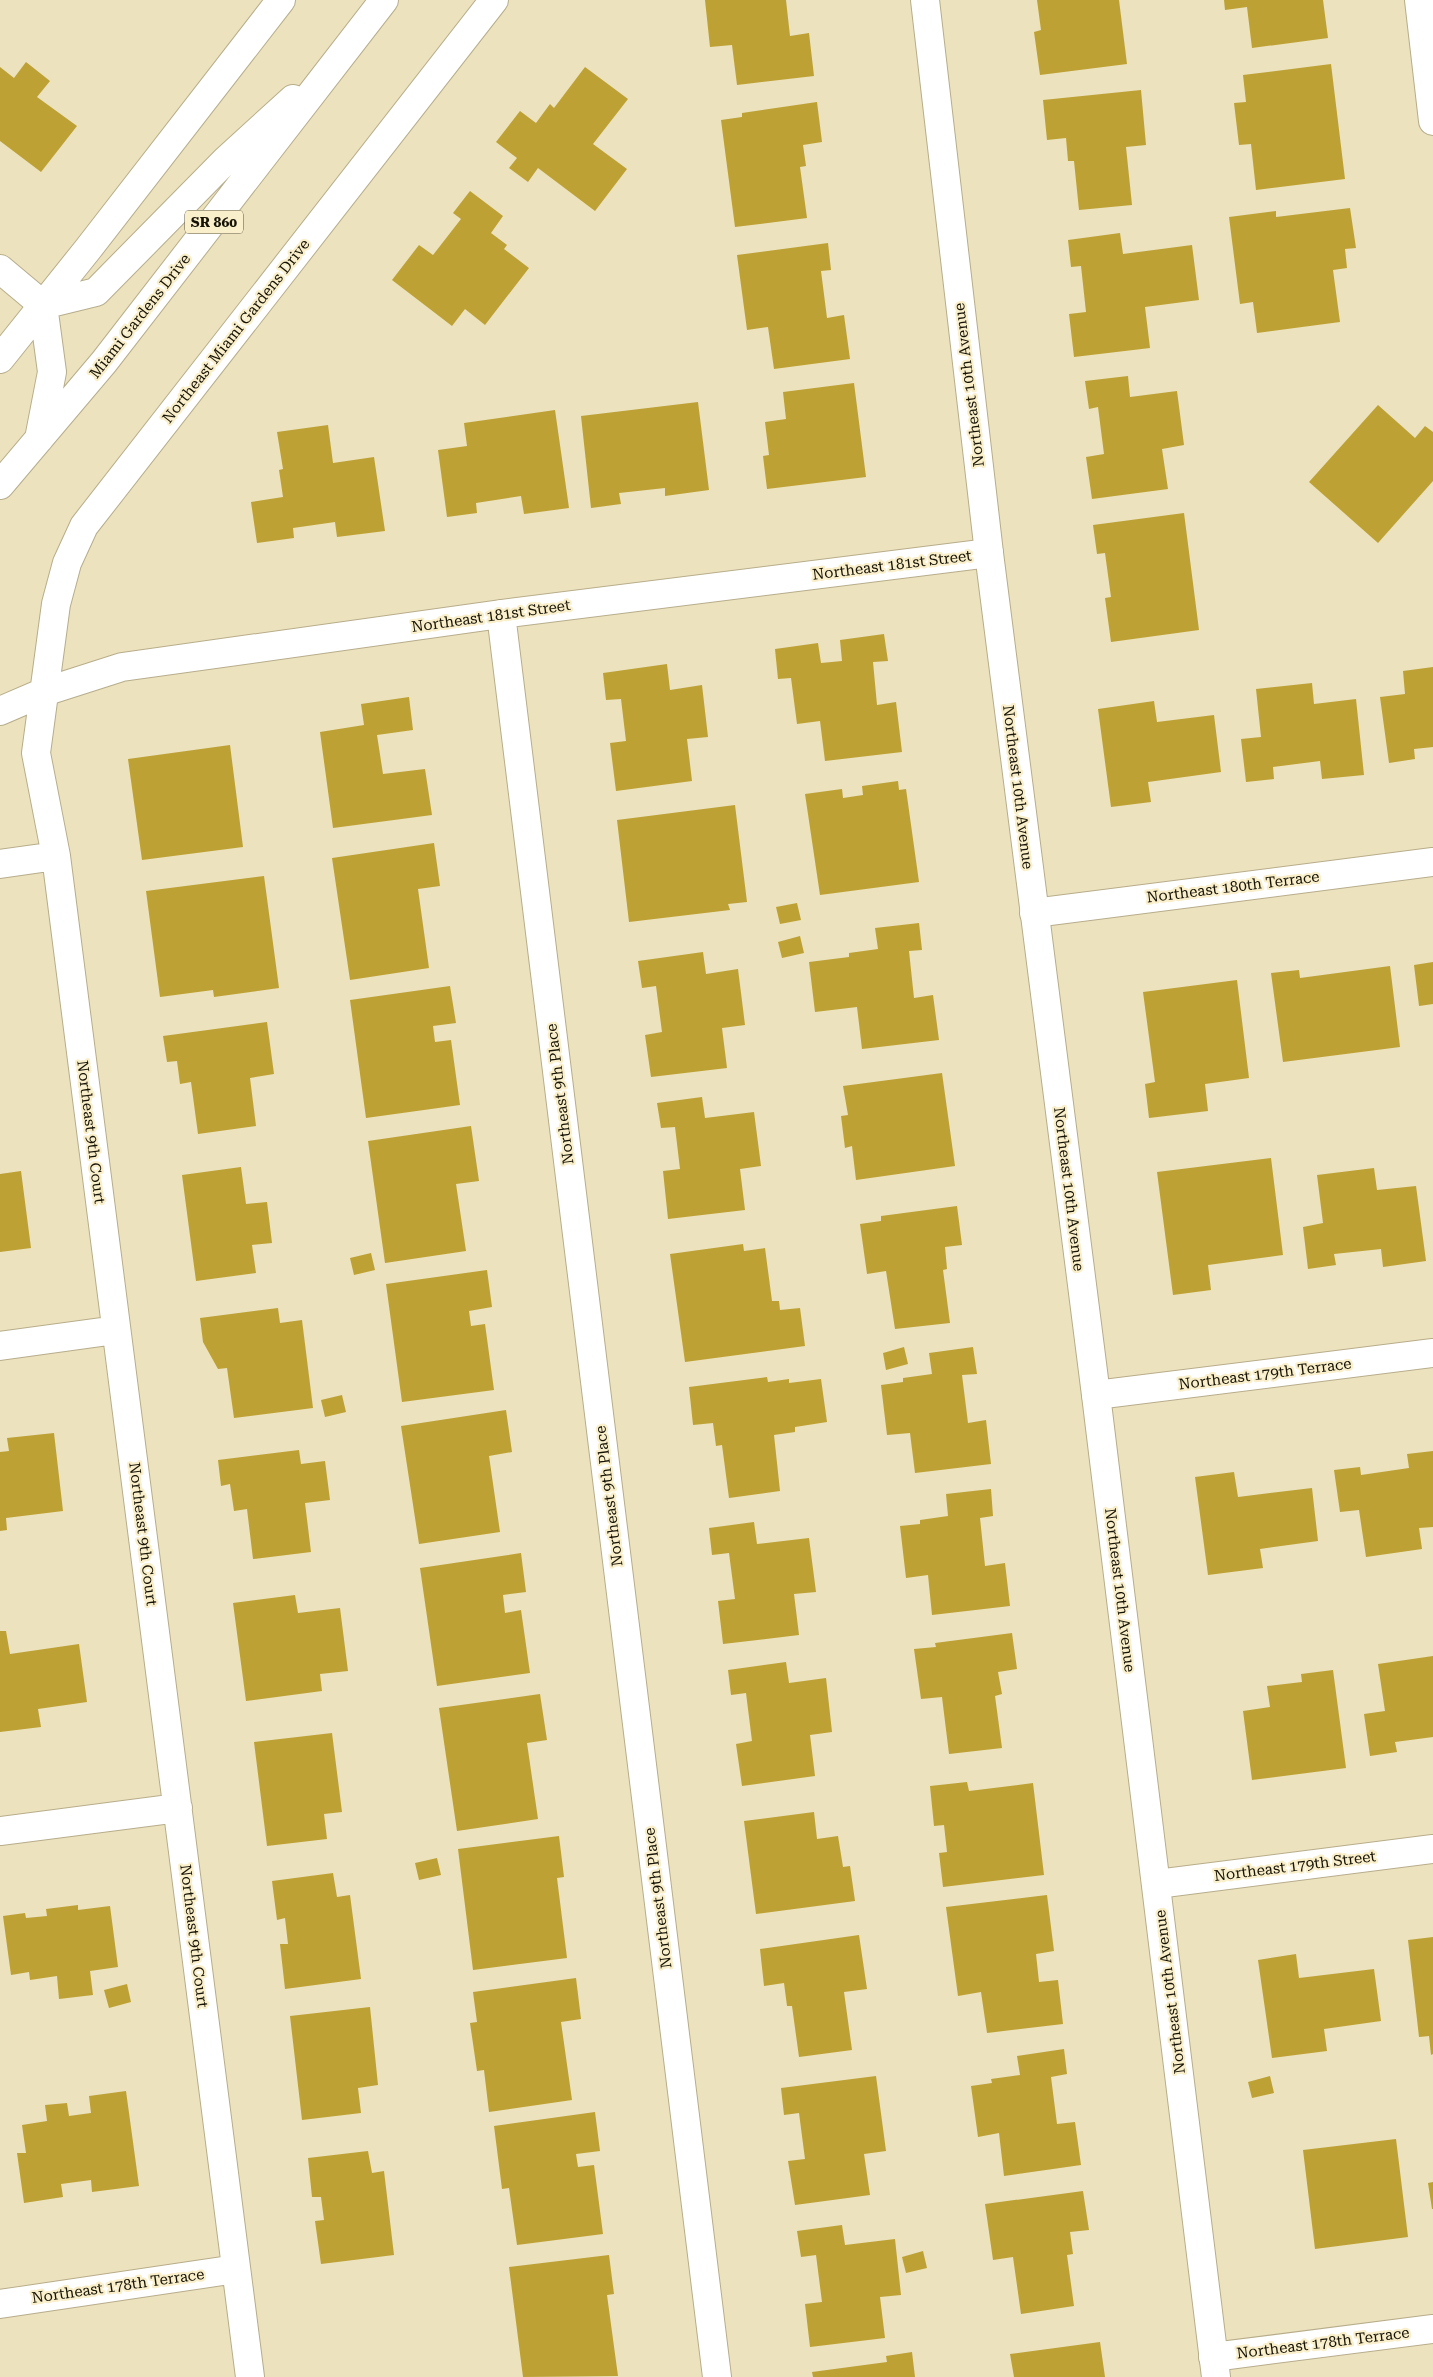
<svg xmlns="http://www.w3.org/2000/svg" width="1433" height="2377" font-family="'Roboto Serif',serif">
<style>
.building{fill:#bda134}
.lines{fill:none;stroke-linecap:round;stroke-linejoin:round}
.street-casing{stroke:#b7ad8b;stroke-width:30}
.secondary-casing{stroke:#b7ad8b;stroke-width:30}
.primary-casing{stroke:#b7ad8b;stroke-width:30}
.street{stroke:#fff;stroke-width:28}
.secondary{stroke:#fff;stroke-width:28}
.primary{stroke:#fff;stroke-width:28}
.labels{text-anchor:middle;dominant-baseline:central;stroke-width:4.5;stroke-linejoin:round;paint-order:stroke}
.shield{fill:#f9efcb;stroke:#5a5441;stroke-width:1}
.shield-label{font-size:14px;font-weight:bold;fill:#161206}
.street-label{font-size:15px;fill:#161206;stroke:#f9efcb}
</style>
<rect width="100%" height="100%" fill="#ece2be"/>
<path class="building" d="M705,0H786L790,36L809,33L814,76L737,85L732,45L710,47Z
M1037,0H1119L1127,64L1040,75L1034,32L1041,30Z
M1224,0H1323L1328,38L1252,48L1247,7L1225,10Z
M26,62L50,81L37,97L77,126L41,172L0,141V67L14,78Z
M1331,64L1345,179L1256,190L1251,144L1239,145L1234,103L1246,102L1243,75Z
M585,67L628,99L593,144L627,169L595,211L538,168L528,182L509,168L517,158L496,142L520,111L536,123L550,104L554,108Z
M1141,90L1146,145L1126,147L1132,205L1079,210L1074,161H1068L1066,138L1047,140L1043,100Z
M817,102L822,142L803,145L806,166L800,167L807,218L735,227L721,120L742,117V113Z
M470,191L503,216L491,233L507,245L504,249L529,268L485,325L465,309L452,326L392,280L419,245L433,255L461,219L453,213Z
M1350,208L1356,248L1345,249L1347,268L1333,270L1340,322L1257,333L1253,302L1240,304L1229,217L1276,211V217Z
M1120,233L1123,254L1192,245L1199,300L1145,307L1150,348L1074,357L1069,314L1086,312L1081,266L1071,267L1068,240Z
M828,243L831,270L821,271L827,318L844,315L850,359L774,369L768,327L747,330L737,255Z
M1128,376L1130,397L1177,391L1184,445L1162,449L1168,489L1092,499L1086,457L1104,454L1098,407L1089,409L1085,381Z
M854,383L866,477L767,489L763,456L769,455L765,422L786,419L783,392Z
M698,402L709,490L665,496V488L619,493L621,504L591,508L581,416Z
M1378,405L1415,438L1425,426L1433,432V481L1378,543L1309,482Z
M555,410L569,508L524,514L521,496L476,503L477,513L447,517L438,450L467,446L464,423Z
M328,425L333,463L374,457L385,531L337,537L335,522L293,528L294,538L257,543L251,502L283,497L279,470L283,469L277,432Z
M1184,513L1199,630L1111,642L1105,598L1111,597L1105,553L1097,554L1093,525Z
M884,634L888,661L873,662L877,705L896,702L902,752L825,761L820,721L797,724L791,678L778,679L775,649L818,643L821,663L842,661L840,640Z
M667,664L670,690L702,685L708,737L687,739L692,781L616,791L610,743L626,741L621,699L606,700L603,673Z
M1433,667V747L1414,749L1415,759L1389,763L1380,697L1405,694L1403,671Z
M1312,683L1314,704L1356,699L1364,775L1322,779L1320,761L1273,767L1274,779L1246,782L1241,739L1261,737L1256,689Z
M409,697L413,730L377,735L383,774L425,769L432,815L333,828L320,732L364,725L361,704Z
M1154,701L1157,722L1214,715L1221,772L1148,782L1151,802L1111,807L1098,709Z
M230,745L243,847L142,860L128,759Z
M898,781L899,790L906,789L919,882L820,895L805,794L842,789L843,798L863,795L862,786Z
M735,805L747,902L728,904L730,910L629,922L617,820Z
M434,843L440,886L418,889L429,968L350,980L332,858Z
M264,876L279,988L214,997L213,990L160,997L146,891Z
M797,903L801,920L780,924L776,907Z
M919,923L922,950L909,951L914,998L933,995L939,1040L862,1049L857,1007L815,1012L809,962L849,957V953L878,949L875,928Z
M800,936L804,953L782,958L778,942Z
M703,952L706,974L738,969L745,1025L722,1028L727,1068L651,1077L645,1035L662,1032L656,986L642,988L638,961Z
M1433,962V1004L1419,1006L1414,965Z
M1390,966L1400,1047L1283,1062L1271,973L1299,970L1300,978Z
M1237,980L1249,1078L1205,1084L1208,1111L1149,1118L1145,1084L1155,1082L1143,992Z
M450,986L456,1023L433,1026L435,1042L451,1040L460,1105L366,1118L350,1000Z
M267,1022L274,1074L250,1078L256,1126L198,1134L191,1082L180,1084L177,1061L167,1062L163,1036Z
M942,1073L955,1166L856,1180L852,1146L845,1148L841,1116L848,1115L843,1086Z
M702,1097L705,1118L754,1112L761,1166L740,1169L745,1210L668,1219L663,1171L680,1169L675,1127L661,1128L657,1103Z
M471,1126L479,1181L456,1184L466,1251L385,1263L368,1141Z
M1271,1158L1283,1255L1208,1265L1211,1290L1173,1295L1157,1172Z
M241,1167L246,1204L267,1202L272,1243L252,1245L256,1273L196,1281L182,1175Z
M1374,1168L1377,1190L1416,1186L1426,1261L1383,1267L1381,1249L1334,1254L1336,1265L1308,1269L1303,1227L1323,1223L1317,1175Z
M21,1171L31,1248L0,1252V1174Z
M957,1206L962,1245L945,1247L947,1269L943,1270L950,1323L895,1329L886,1271L867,1274L860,1224L881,1221V1216Z
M743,1244L744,1251L765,1248L772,1301H779L780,1310L800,1308L805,1346L685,1362L670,1254Z
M371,1253L375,1270L354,1275L350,1258Z
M487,1270L492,1307L469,1311L471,1326L485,1324L494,1390L402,1402L386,1284Z
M278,1308L280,1323L302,1320L313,1408L234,1418L227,1368L218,1369L203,1342L200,1318Z
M904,1347L908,1364L886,1370L883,1353Z
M973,1347L977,1374L962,1375L968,1423L986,1420L991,1464L915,1473L910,1433L887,1435L881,1385L903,1382V1378L932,1374L929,1353Z
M767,1377L768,1382L789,1379V1383L821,1379L827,1422L795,1427V1432L774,1435L780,1491L729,1498L722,1445L716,1446L713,1423L693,1425L689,1387Z
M342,1395L346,1412L325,1417L321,1400Z
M506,1410L512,1452L489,1456L500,1532L419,1544L401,1426Z
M54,1433L63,1511L6,1518L7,1530L0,1531V1452L9,1451L7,1438Z
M299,1450L301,1464L325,1461L330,1500L305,1503L311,1552L253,1559L247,1509L234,1511L230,1484L221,1486L218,1460Z
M1433,1451V1527L1419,1528L1422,1549L1366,1557L1359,1510L1340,1512L1334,1470L1360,1467L1361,1475L1409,1468L1407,1454Z
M1234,1472L1238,1497L1312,1488L1318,1541L1260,1549L1263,1568L1208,1575L1195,1477Z
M991,1489L993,1516L980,1518L985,1566L1005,1563L1010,1606L932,1615L928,1575L906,1578L900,1526L920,1524V1520L948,1516L946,1494Z
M754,1522L757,1544L809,1538L816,1592L794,1594L799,1635L723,1644L718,1601L735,1599L729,1553L712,1555L709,1528Z
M521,1553L526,1592L503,1595L505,1613L521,1610L530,1673L437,1686L420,1568Z
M295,1595L298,1613L340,1608L348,1671L320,1674L322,1691L246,1701L233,1603Z
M0,1631H6L10,1654L79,1644L87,1702L38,1709L41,1727L0,1732Z
M1012,1633L1017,1669L998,1672L1002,1694L995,1696L1002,1748L949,1754L942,1697L921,1699L914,1649L936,1647L935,1643Z
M1433,1656V1737L1395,1742L1397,1752L1370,1756L1364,1714L1385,1711L1378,1664Z
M786,1662L789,1683L826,1678L832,1732L810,1735L815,1776L742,1786L736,1744L752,1741L746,1693L731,1695L728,1670Z
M1333,1670L1346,1768L1252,1780L1243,1711L1270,1707L1267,1686L1302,1682L1301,1674Z
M540,1694L547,1740L527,1743L538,1819L457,1831L439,1708Z
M332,1733L342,1812L324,1814L327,1839L267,1846L254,1742Z
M967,1782L969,1791L1033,1783L1044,1875L943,1887L939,1853L947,1852L944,1825L934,1826L930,1786Z
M814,1812L817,1839L838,1836L843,1867L850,1866L855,1901L756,1914L744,1821Z
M559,1836L564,1877L557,1878L567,1958L473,1970L458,1849Z
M437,1858L441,1875L419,1880L415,1863Z
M333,1873L337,1897L350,1895L361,1979L285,1989L280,1944H288L285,1918L277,1920L272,1881Z
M1047,1895L1054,1951L1036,1954L1039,1982L1058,1980L1063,2024L987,2033L981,1992L958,1996L946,1907Z
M78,1905V1910L110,1906L118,1967L90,1971L93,1995L59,1999L57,1976L30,1980L29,1972L11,1975L3,1916L25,1913L26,1918L47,1916L46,1909Z
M859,1935L867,1989L844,1992L852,2050L799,2057L792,2006H787L784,1983L764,1986L760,1949Z
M1433,1937V2054L1431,2055L1429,2036L1419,2037L1408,1940Z
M1296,1954L1299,1978L1374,1969L1381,2021L1324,2029L1327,2051L1272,2058L1258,1960Z
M576,1978L581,2019L561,2022L572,2100L489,2112L484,2070L477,2071L470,2023L477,2022L473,1992Z
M127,1984L131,2002L109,2008L104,1990Z
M370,2007L378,2085L358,2088L361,2113L302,2120L290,2016Z
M1064,2049L1067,2074L1051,2077L1057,2124L1075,2122L1081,2165L1004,2176L999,2133L978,2137L971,2086L992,2083L991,2079L1020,2075L1017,2056Z
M876,2076L886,2151L864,2154L870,2195L795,2205L788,2161L805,2159L799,2113L784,2115L781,2088Z
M1270,2076L1274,2093L1252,2098L1248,2082Z
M126,2091L139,2186L92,2192L91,2180L61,2184L63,2197L24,2203L17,2153H26L22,2125L47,2121L45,2105L67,2103L69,2116L91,2113L89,2096Z
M595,2112L600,2151L576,2154L578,2167L594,2165L603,2234L517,2245L509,2188L502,2189L494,2126Z
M1396,2139L1408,2237L1315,2249L1303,2150Z
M368,2151L372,2173L384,2171L394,2255L321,2264L315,2221L324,2220L321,2197H312L308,2158Z
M1433,2182V2209H1432L1428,2183Z
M1083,2191L1089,2230L1070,2232L1073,2254L1067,2255L1074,2306L1021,2314L1013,2257L993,2260L985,2204Z
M842,2225L845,2245L895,2239L901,2295L880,2297L885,2338L810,2347L805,2304L822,2302L816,2255L801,2257L797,2231Z
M923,2251L927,2268L906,2273L902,2257Z
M609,2255L614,2294L607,2295L618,2376L523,2377L509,2267Z
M1100,2342L1105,2377H1014L1010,2354Z
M912,2352L915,2377H813L812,2372L887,2362L886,2356Z"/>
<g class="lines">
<defs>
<path id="street" d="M1419,0L1433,121
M0,269L43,305
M501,614L717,2377
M0,711L44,692L122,667L501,614L989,553
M0,864L56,856
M1034,913L1433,862
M0,1346L116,1330
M1096,1395L1433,1353
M0,1831L178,1808
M1157,1884L1433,1849
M0,2304L236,2269
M1213,2357L1433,2329
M250,2377L56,856L36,753L56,604L67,563L84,526L494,0"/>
<path id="secondary" d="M925,0L989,553L1096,1395L1216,2377"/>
<path id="primary" d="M43,305L96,292L226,160L293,99
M0,359L88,249L281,0
M39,439L52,372L43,305
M0,485L104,362L384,0"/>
</defs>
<use href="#street" class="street-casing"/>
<use href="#secondary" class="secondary-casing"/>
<use href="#primary" class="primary-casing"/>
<use href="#street" class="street"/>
<use href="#secondary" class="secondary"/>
<use href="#primary" class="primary"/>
</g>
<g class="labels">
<rect class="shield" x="185" y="210.5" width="58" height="23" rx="4"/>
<g class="shield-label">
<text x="214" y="222">SR 860</text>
</g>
<g class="street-label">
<text transform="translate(140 316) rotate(-52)">Miami Gardens Drive</text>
<text transform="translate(236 331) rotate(-52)">Northeast Miami Gardens Drive</text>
<text transform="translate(969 385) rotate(-97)">Northeast 10th Avenue</text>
<text transform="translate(892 565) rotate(-7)">Northeast 181st Street</text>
<text transform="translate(491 616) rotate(-8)">Northeast 181st Street</text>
<text transform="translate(1018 787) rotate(83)">Northeast 10th Avenue</text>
<text transform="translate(1233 887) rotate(-7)">Northeast 180th Terrace</text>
<text transform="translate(560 1094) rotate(-97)">Northeast 9th Place</text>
<text transform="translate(91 1132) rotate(83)">Northeast 9th Court</text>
<text transform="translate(1069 1189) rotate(83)">Northeast 10th Avenue</text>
<text transform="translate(1265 1374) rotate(-7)">Northeast 179th Terrace</text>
<text transform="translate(609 1496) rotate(-97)">Northeast 9th Place</text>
<text transform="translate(143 1534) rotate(83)">Northeast 9th Court</text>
<text transform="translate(1120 1590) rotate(83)">Northeast 10th Avenue</text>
<text transform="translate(1295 1866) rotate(-7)">Northeast 179th Street</text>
<text transform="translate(658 1898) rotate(-97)">Northeast 9th Place</text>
<text transform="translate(194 1936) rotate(83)">Northeast 9th Court</text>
<text transform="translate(1170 1992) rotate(-97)">Northeast 10th Avenue</text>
<text transform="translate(118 2286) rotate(-8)">Northeast 178th Terrace</text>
<text transform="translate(1323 2343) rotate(-7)">Northeast 178th Terrace</text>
</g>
</g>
</svg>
